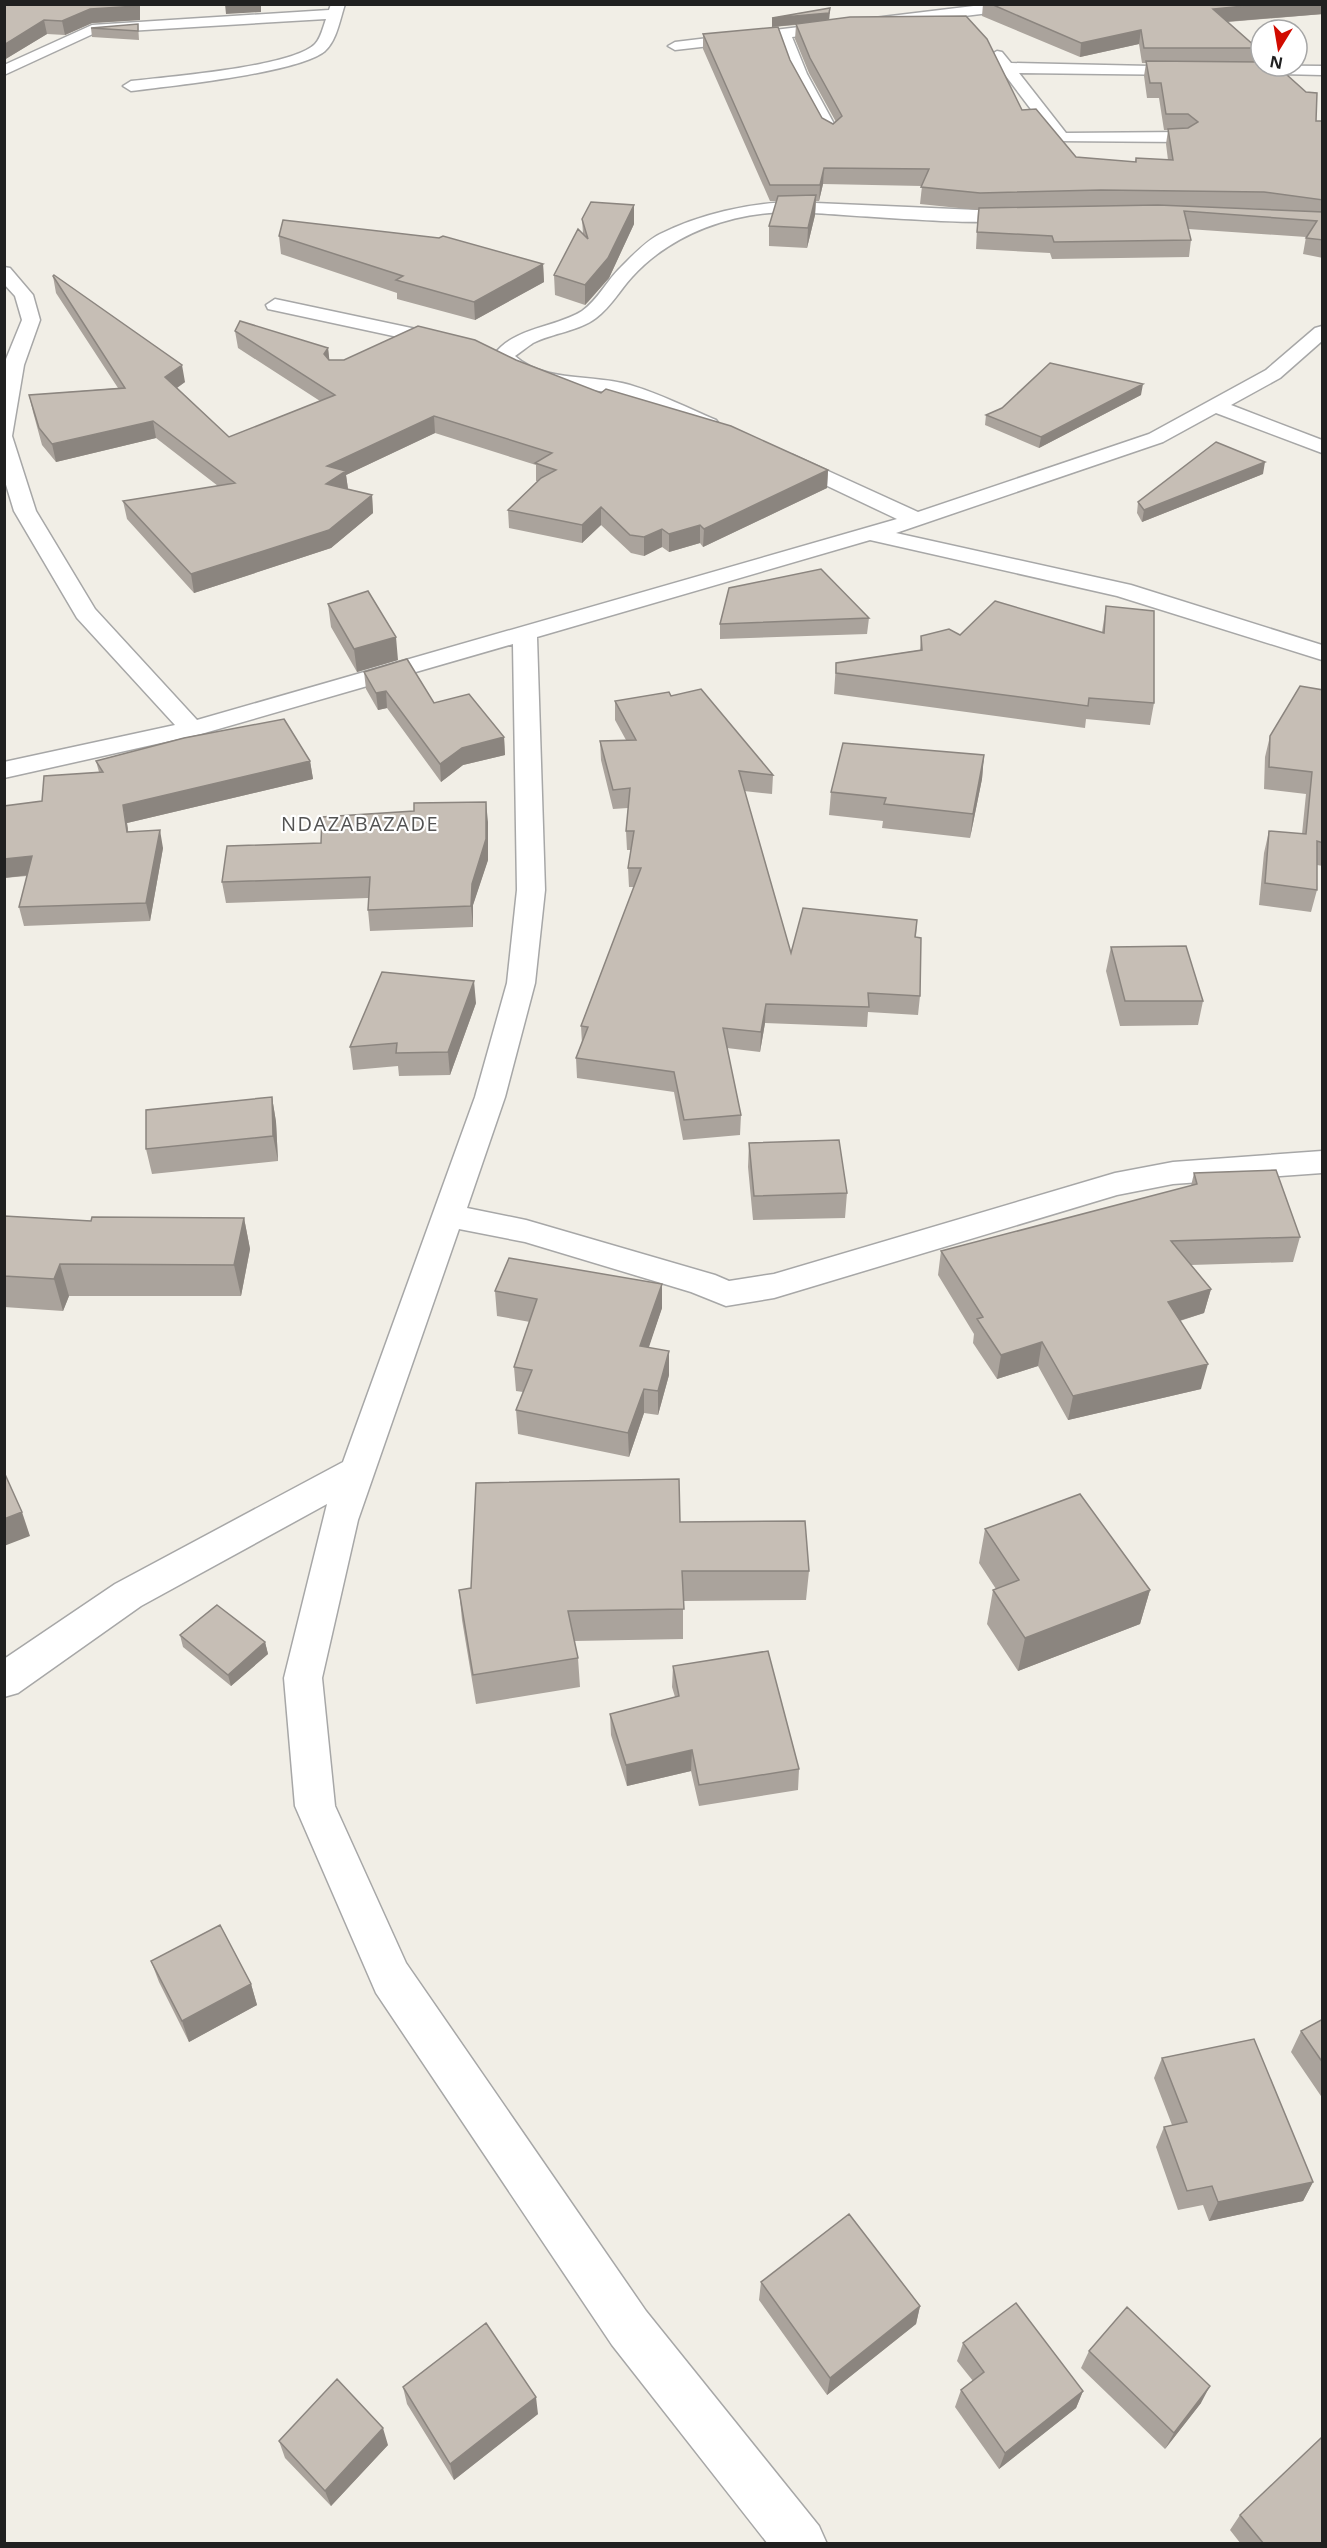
<svg xmlns="http://www.w3.org/2000/svg" width="1327" height="2548" font-family="'Open Sans',sans-serif">
<style>
.lines{fill:none;stroke-linecap:round;stroke-linejoin:round}
.minor-casing{stroke:#a7a7a7;stroke-width:3}
.minor{fill:#fff;fill-rule:evenodd}
.wall{fill:#aaa39c;fill-rule:evenodd}
.shaded-wall{fill:#8b857f}
.building{fill:#c6beb5;stroke:#8b857f;stroke-width:1.5}
.labels{text-anchor:middle;dominant-baseline:central;stroke-width:4.5;stroke-linejoin:round;paint-order:stroke}
.far-quarter-label{font-size:20px;letter-spacing:1.5px;fill:#535353;stroke:#fff}
</style>
<rect width="100%" height="100%" fill="#f1eee6"/>
<g class="lines">
<defs>
<path id="minor" d="M331,4H345C340,19 337,40 325,51C299,73 170,86 131,91L123,86L131,81C167,77 292,67 315,44C321,38 323,27 326,19L95,33L4,75V65L92,25L329,10Z
M990,4H1037L1030,8L792,37L807,74L839,133L831,138L823,133L791,74L778,38L675,50L668,46L675,42Z
M997,51L1002,52L1011,63L1194,67L1197,70L1189,75L1019,73L1066,133L1185,132L1193,137L1185,142L1055,141L990,55Z
M1237,65L1322,66V75L1232,73L1229,70Z
M792,202L1021,212L1030,217C1020,231 822,212 791,212C733,212 672,233 632,277C620,290 611,307 596,318C579,331 553,333 533,343C527,347 521,352 515,356C545,383 594,374 630,385C660,394 688,408 716,420L719,424L716,428H702C675,417 648,403 620,395C580,383 520,395 493,356C513,327 555,328 582,311C598,300 607,280 621,267C632,256 646,241 660,234C700,214 748,203 792,202Z
M4,267L10,268L33,295L40,320L24,365L12,436L36,511L95,609L197,720L897,519L779,463L776,459L779,455H793L918,512L1149,434L1266,370L1315,328L1322,326V341L1280,378L1231,405L1322,440V453L1216,413L1163,442L896,533L1131,585L1322,645V660L1117,596L870,540L537,637L545,890L535,983L505,1097L467,1208L526,1220L715,1275L729,1281L774,1274L1115,1173L1173,1162L1322,1151V1173L1173,1184L1117,1195L774,1298L726,1306L691,1292L525,1242L459,1229L358,1520L322,1678L335,1806L406,1963L646,2311L819,2526L827,2544H768L612,2345L376,1993L295,1806L284,1678L327,1504L141,1606L18,1693L4,1697V1659L115,1584L343,1462L475,1097L507,983L517,890L513,644L201,734L4,778V762L175,725L77,618L14,511L4,478V364L22,320L15,296L4,284Z
M275,299L449,336L459,342L449,348L268,309L266,305Z"/>
</defs>
<use href="#minor" class="minor-casing"/>
<use href="#minor" class="minor"/>
</g>
<path class="wall" d="M4,4L140,20L92,23L65,35L47,34L4,60Z
M983,4H1323V14L1228,22L1257,48L1255,62L1316,121H1323V258L1303,254L1306,237L1188,229L1191,240L1189,257L1052,259L1050,253L976,249L978,210L920,204L922,186L823,184L819,201H816L815,215L807,248L769,246V226L777,201H770L703,49V34L790,60L822,118L833,124L836,122L809,73L795,39L796,25L772,27L830,8L829,20L1022,110L1076,157L1135,162L1136,158L1168,160L1166,144L1168,130H1164L1159,98H1147L1144,76L1146,63H1142L1139,44L1080,57L982,16ZM1235,208L1261,209L1272,210Z
M138,24L139,40L92,37L91,28Z
M634,205V224L609,278L588,302L585,305L555,295L554,275L583,234L582,219Z
M279,236L543,264L544,282L475,320L397,299V293L281,254Z
M53,276L185,382L177,388L229,437L320,401L238,348L235,331L328,348L329,360H516L601,393L828,470L827,488L703,547L700,543L669,552L662,547L644,556L631,553L601,525L582,543L509,528L508,510L538,481H536V465L435,433L346,475L348,489L372,495L373,513L331,548L194,593L127,519L123,501L218,486L156,438L56,462L42,445L33,412L29,395L118,388L56,293Z
M1141,395L1039,448L985,425L986,415Z
M1263,474L1142,522L1137,513L1138,502Z
M328,604L398,660L357,672L331,627Z
M1106,606L1154,703L1150,725L1086,719L1085,728L834,694L836,663L920,650L921,636L1102,632Z
M869,618L867,634L720,639V624Z
M364,672L434,703L504,737L505,755L463,765L441,782L387,708L378,710L366,689Z
M1323,690V866L1317,865V890L1311,912L1259,905L1264,853L1269,831L1302,834L1306,794L1264,789L1265,757L1270,736Z
M671,696L773,775L772,794L744,791L791,953L917,920L916,937L920,996L918,1015L868,1012L867,1027L765,1023L760,1052L727,1048L741,1115L740,1135L683,1140L674,1092L577,1078L576,1058L582,1044L581,1026L634,887H629L628,868L631,850H627L626,831L628,808L613,809L601,760L600,741L626,740L615,720V701Z
M984,755L982,779L970,838L882,828L883,821L829,815L831,792Z
M96,761H310L313,779L127,823L128,832L163,848L150,921L24,926L19,907L27,876L4,878V806L42,801L99,772Z
M488,822V860L473,905V927L370,931L368,910V898L226,903L222,882L321,843Z
M1111,947L1203,1001L1198,1025L1120,1026L1106,971Z
M476,1003L450,1075L399,1076L398,1066L353,1070L350,1047Z
M272,1097L276,1122L278,1161L152,1174L146,1149Z
M749,1143L847,1193L845,1218L753,1220L748,1167Z
M1194,1173L1300,1237L1293,1262L1191,1265L1211,1289L1204,1313L1180,1321L1201,1389L1068,1420L1038,1366L997,1379L973,1343L974,1334L938,1275L941,1251L1191,1186Z
M4,1216L91,1221L244,1218L250,1249L241,1296H69L63,1311L4,1307Z
M662,1284V1308L648,1348L669,1375L658,1415L644,1413L629,1457L518,1434L516,1410L523,1392L516,1391L514,1367L530,1322L497,1316L495,1291Z
M680,1522L809,1571L806,1600L683,1601V1639L574,1641L578,1658L580,1687L476,1704L462,1620L459,1590L471,1588Z
M985,1529L1150,1590L1140,1624L1018,1671L987,1624L993,1590L996,1589L979,1563Z
M180,1635L265,1642L268,1654L231,1686L183,1647Z
M673,1666L799,1769L798,1790L699,1806L691,1771L627,1786L611,1735L610,1714L675,1697L672,1687Z
M151,1961L251,1984L257,2005L189,2042L159,1982Z
M1323,2019V2099L1291,2052L1301,2031Z
M1162,2058L1313,2182L1303,2201L1209,2221L1203,2205L1178,2210L1156,2147L1164,2127L1172,2125L1154,2078Z
M761,2282L920,2306L916,2324L827,2395L759,2300Z
M963,2343L1083,2391L1076,2408L999,2469L955,2407L961,2390L973,2381L957,2361Z
M1089,2351L1201,2403L1165,2449L1081,2368Z
M403,2387L538,2414L454,2480L407,2404Z
M279,2441L388,2445L331,2506L285,2458Z
M1240,2515L1323,2544H1241L1230,2530Z"/>
<path class="shaded-wall" d="M140,4V20L92,23L65,35L62,21L90,9Z
M225,4H261V12L226,14Z
M1264,4H1323V14L1211,23L1213,9Z
M830,8L829,21L772,27V18Z
M44,20L47,34L4,60V45Z
M1141,30L1139,44L1080,57L1081,43Z
M824,168L823,184L819,201L820,185Z
M816,195L815,215L807,248L808,228Z
M634,205V224L609,278L585,305V285Z
M543,264L544,282L475,320L474,302Z
M328,348L330,365L324,354Z
M182,365L185,382L168,394L165,377Z
M1143,384L1141,395L1039,448L1041,437Z
M434,416L435,433L346,475L348,489L326,484L327,466Z
M153,421L156,438L56,462L52,444Z
M1265,462L1263,474L1142,522L1144,510Z
M828,470L827,488L703,547L704,529Z
M372,495L373,513L331,548L194,593L191,574Z
M601,507V525L582,543V525Z
M700,525V543L669,552V534Z
M662,529V547L644,556V537Z
M396,637L398,660L357,672L354,649Z
M386,691L387,708L378,710L376,693Z
M504,737L505,755L463,765L441,782L440,764L462,748Z
M984,755L982,779L970,838L973,814Z
M310,761L313,779L127,823L131,851L123,805Z
M486,802L488,822V860L473,905V927L471,906L472,884Z
M160,830L163,848L150,921L146,903Z
M32,856L37,874L4,878V859Z
M474,981L476,1003L450,1075L448,1052Z
M766,1004L765,1023L760,1052L761,1032Z
M272,1097L276,1122L278,1161L273,1136Z
M244,1218L250,1249L241,1296L234,1265Z
M60,1264L69,1296L63,1311L54,1279Z
M662,1284V1308L641,1371L640,1346Z
M1211,1289L1204,1313L1162,1326L1168,1302Z
M1042,1342L1038,1366L997,1379L1001,1355Z
M669,1351V1375L658,1415V1391Z
M1208,1364L1201,1389L1068,1420L1073,1396Z
M644,1389V1413L629,1457L628,1433Z
M22,1512L30,1536L4,1546V1519Z
M1150,1590L1140,1624L1018,1671L1025,1638Z
M265,1642L268,1654L231,1686L228,1675Z
M692,1750L691,1771L627,1786L626,1765Z
M251,1984L257,2005L189,2042L182,2021Z
M1313,2182L1303,2201L1209,2221L1218,2202Z
M920,2306L916,2324L827,2395L830,2378Z
M1210,2386L1201,2403L1165,2449L1174,2433Z
M1083,2391L1076,2408L999,2469L1005,2453Z
M536,2397L538,2414L454,2480L450,2464Z
M383,2428L388,2445L331,2506L325,2491Z"/>
<path class="building" d="M4,4H137V6L90,9L62,21L44,20L4,45Z
M991,4H1264L1213,9L1257,48H1144L1141,30L1081,43Z
M830,8L829,13L772,18Z
M966,16L987,39L1022,110L1036,109L1076,157L1136,162V158L1173,160L1168,129L1188,128L1198,122L1188,114H1166L1161,83H1150L1146,61L1261,62V66H1277L1306,92L1317,93L1316,121H1323V200L1264,192L1101,190L980,193L921,187L929,169L824,168L820,185H770L703,34L778,27L790,60L822,118L833,124L842,116L810,58L796,24L850,17Z
M138,24V31L91,28Z
M816,195L808,228L769,226L778,196Z
M591,202L634,205L608,258L585,285L554,275L578,229L588,239L582,219Z
M1158,205L1323,212V240L1306,238L1317,221L1184,211L1191,240L1054,242L1052,236L977,232L979,208Z
M283,220L439,238L443,236L543,264L474,302L396,280L403,276L279,236Z
M54,275L182,365L165,377L229,437L335,395L235,331L240,321L328,348L324,354L329,360H344L418,326L475,340L516,360L601,393L606,389L731,426L828,470L704,529L700,525L669,534L662,529L644,537L630,535L601,507L582,525L508,510L541,478L556,470L535,463L552,453L434,416L327,466L346,471L326,484L372,495L329,530L191,574L123,501L235,483L153,421L52,444L39,428L29,395L125,388L53,276Z
M1050,363L1143,384L1041,437L986,415L1002,408Z
M1216,442L1265,462L1144,510L1138,502Z
M821,569L869,618L720,624L729,588Z
M368,591L396,637L354,649L328,604Z
M995,601L1104,633L1106,606L1154,611V703L1089,698L1088,706L836,673V663L922,650L921,636L949,629L960,635Z
M407,659L434,703L469,694L504,737L462,748L440,764L386,691L376,693L364,672Z
M1300,686L1323,690V843L1317,841V890L1265,883L1269,831L1306,834L1312,772L1269,767L1270,736Z
M701,689L773,775L739,771L791,953L803,908L917,920L915,937L921,938L920,996L868,993L869,1007L766,1004L761,1032L723,1028L741,1115L684,1120L674,1072L576,1058L588,1027L581,1026L641,868H628L634,831H626L630,788L613,790L600,741L636,740L615,701L669,692L671,696Z
M284,719L310,761L123,805L127,832L160,830L146,903L19,907L32,856L4,859V806L42,801L44,776L103,772L96,761L184,738Z
M843,743L984,755L973,814L884,804L886,798L831,792Z
M486,802V839L472,884L471,906L368,910L370,877L222,882L227,846L321,843L322,817L414,811V803Z
M1186,946L1203,1001H1125L1111,947Z
M382,972L474,981L448,1052L396,1053L397,1043L350,1047Z
M272,1097L273,1136L146,1149V1110Z
M839,1140L847,1193L754,1196L749,1143Z
M1276,1170L1300,1237L1171,1241L1211,1289L1168,1302L1208,1364L1073,1396L1042,1342L1001,1355L977,1319L983,1317L941,1251L1197,1184L1194,1173Z
M4,1216L91,1221L92,1217L244,1218L234,1265L60,1264L54,1279L4,1276Z
M509,1258L662,1284L640,1346L669,1351L658,1391L644,1389L628,1433L516,1410L532,1370L514,1367L537,1299L495,1291Z
M4,1472L22,1512L4,1519Z
M679,1479L680,1522L805,1521L809,1571H682L684,1609L568,1611L578,1658L473,1675L459,1590L471,1588L476,1483Z
M1080,1494L1150,1590L1025,1638L993,1590L1019,1580L985,1529Z
M217,1605L265,1642L228,1675L180,1635Z
M768,1651L799,1769L699,1785L692,1750L626,1765L610,1714L679,1696L673,1666Z
M220,1925L251,1984L182,2021L151,1961Z
M1323,2019V2063L1301,2031Z
M1254,2039L1313,2182L1218,2202L1212,2186L1187,2191L1164,2127L1187,2122L1162,2058Z
M849,2214L920,2306L830,2378L761,2282Z
M1016,2303L1083,2391L1005,2453L961,2390L984,2372L963,2343Z
M1127,2307L1210,2386L1174,2433L1089,2351Z
M486,2323L536,2397L450,2464L403,2387Z
M337,2379L383,2428L325,2491L279,2441Z
M1321,2438L1323,2440V2544H1264L1240,2515Z"/>
<g class="labels">
<g class="far-quarter-label">
<text x="360" y="823">NDAZABAZADE</text>
</g>
</g>
<rect width="1327" height="2548" fill="none" stroke="#202020" stroke-width="12"/>
<g transform="translate(1279 48) rotate(191)"><circle r="28" fill="#ffffff" stroke="#a6a6a6" stroke-width="1.5"/>
<path d="M0-4.5L10 22L0 15L-10 22Z" fill="#d10b00"/>
<text y="-9" font-size="16" font-weight="bold" text-anchor="middle" fill="#202020">N</text>
</g>
</svg>
